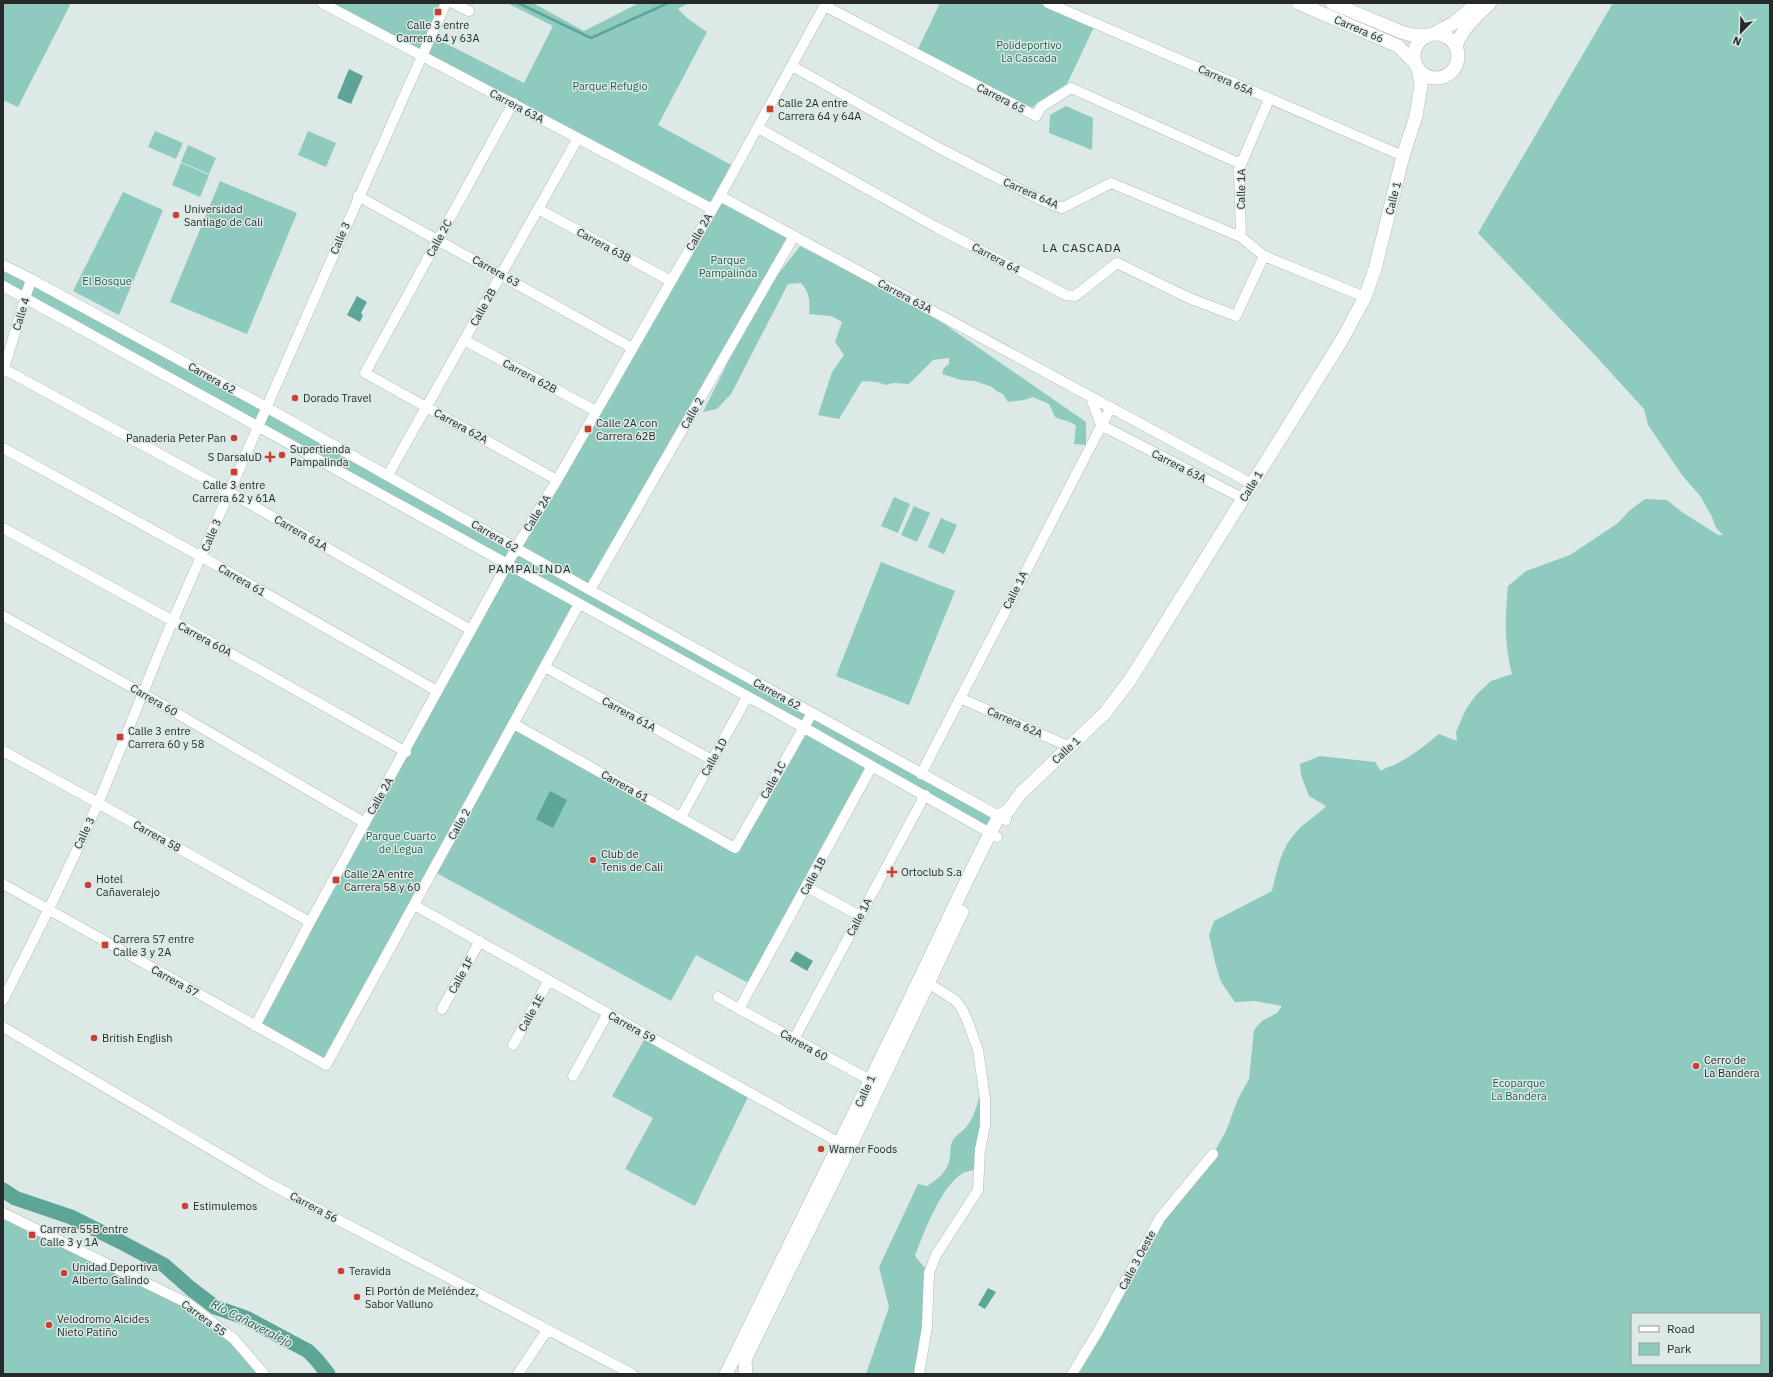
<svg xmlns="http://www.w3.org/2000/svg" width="1773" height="1377" font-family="'IBM Plex Sans',sans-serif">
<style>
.green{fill:#8ecbbe;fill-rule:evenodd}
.water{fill:#5da697}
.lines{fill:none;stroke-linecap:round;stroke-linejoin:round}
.stream{stroke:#5da697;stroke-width:2.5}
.river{stroke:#5da697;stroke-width:15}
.minor-casing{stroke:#b0bcb9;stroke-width:11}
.major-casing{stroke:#b0bcb9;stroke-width:14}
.minor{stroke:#fff;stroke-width:10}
.major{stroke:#fff;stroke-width:13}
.poi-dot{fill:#cb3e31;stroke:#dce9e6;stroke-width:1.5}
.labels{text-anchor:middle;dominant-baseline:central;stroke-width:3;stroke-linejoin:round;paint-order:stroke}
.poi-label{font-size:11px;fill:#262a29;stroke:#dce9e6;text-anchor:start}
.street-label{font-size:11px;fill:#262a29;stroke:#dce9e6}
.park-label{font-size:11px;fill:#225e53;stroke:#dce9e6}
.neighbourhood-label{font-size:12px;letter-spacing:1px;fill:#262a29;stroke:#dce9e6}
.water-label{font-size:12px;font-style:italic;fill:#215e53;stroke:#dce9e6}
</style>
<rect width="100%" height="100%" fill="#dce9e6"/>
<path class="green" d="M5,3H71L18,107L3,100V9Z
M322,3H446L431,36L524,83L553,26L507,3H533L584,31L639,3H689L678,9L687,18L707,32L658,125L735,167L720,196L794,236L590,590L999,816L990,833L872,766L752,985L696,955L671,1001L433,871L326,1065L255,1026L507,564L3,286V265L516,548L712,209ZM579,604L803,727L735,848L514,724Z
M940,3H1039L1094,27L1067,84L1038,102L1032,108L918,49Z
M1613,3H1770V1374H1072L1160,1218L1213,1154L1226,1131L1238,1099L1249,1079L1254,1030L1262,1021L1277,1013L1282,1006L1255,1001L1235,1002L1221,982L1215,962L1209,935L1214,921L1272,891C1278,867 1281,846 1300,828C1308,820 1318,815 1326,806L1309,796L1301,775L1300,764L1320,756L1375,762L1381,771C1387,766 1392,767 1398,763C1413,755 1426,745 1439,734L1457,741L1456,732L1466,709L1477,694L1491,681L1512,674C1504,643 1505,617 1508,586L1526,571L1570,555L1618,523L1629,511L1645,499L1667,500L1682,512L1718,535H1723L1716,528L1712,517L1701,497L1682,475L1648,425L1644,409L1593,353L1478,233ZM1632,1314H1760V1364H1632Z
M1066,106L1093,118L1092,150L1049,133L1050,115Z
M155,131L183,143L176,159L148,147Z
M308,131L336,143L326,167L298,155Z
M188,145L216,158L209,174L181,162Z
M181,163L209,175L200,197L172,185Z
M220,181L297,213L247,334L170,302Z
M123,192L163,210L119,315L73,291Z
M800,246L924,310L1086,422V445L1074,444L1076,426C1070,420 1063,421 1055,417L1049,404L1033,397L1024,400L1008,402L1003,394L998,392L992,387L975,381L961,380L942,374L944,368L949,364V358L933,360L909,384L893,383L886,385L877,382L862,381L839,419L818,415L832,372L844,355L835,342L842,322L831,316L809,314C810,302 810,293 801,283L788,284L731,394L717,409L703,412L730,358L773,281Z
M894,497L910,504L898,533L881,526Z
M914,506L930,513L917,542L901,535Z
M941,518L957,525L944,554L928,547Z
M881,562L955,591L909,705L836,676Z
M647,1035L750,1093L695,1206L625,1169L653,1118L612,1096Z
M982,1081L978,1169C974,1170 967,1171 963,1173C941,1186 924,1232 915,1256L929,1273L919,1374H866L889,1307L879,1267L918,1184L927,1186C937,1180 948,1171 950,1158C951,1152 949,1147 953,1140C957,1134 966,1129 970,1122C976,1112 981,1092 982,1081Z
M3,1213L187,1303L234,1339L264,1374H3Z"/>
<path class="water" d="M349,69L363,76L351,104L337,98Z
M357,296L367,302L361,313L363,315L360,322L347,315Z
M550,791L567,800L553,828L536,819Z
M796,951L813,961L807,971L790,961Z
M988,1288L996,1292L985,1309L978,1305Z"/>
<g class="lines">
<path class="stream" d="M518,3L591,38L668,3"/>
<path class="river" d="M3,1190L15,1198L71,1217L119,1241L164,1265L190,1288L215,1307L246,1318L308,1351L316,1359L328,1374"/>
<defs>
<path id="minor" d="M322,3L712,209
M453,3L469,11
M1048,3L1403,156
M825,6L1036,116L1041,107L1071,88L1241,164
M792,66L939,148L1041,200L1062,208L1111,183L1241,237L1264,256L1365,297
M513,103L365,373L557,480
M758,128L936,227L1066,295L1075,296L1117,263L1189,298L1236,316L1264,256
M358,196L632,348
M720,196L1252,484
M538,209L671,281
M1241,237L1239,169L1269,99
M3,265L31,279L266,407L590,590L1006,820
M3,286L803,727L997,837
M464,340L596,411
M4,369L229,492L471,630
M3,372L31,279
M1090,396L1101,425L1242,498
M3,448L202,557L437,691
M388,475L578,138
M3,528L173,621L406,752
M590,590L794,236
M3,616L142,693L365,823
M545,667L712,760
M960,698L1070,747
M514,724L735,848L812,713
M3,751L98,803L310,922
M921,774L1111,407
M681,817L747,697
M3,884L326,1065L579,604
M807,887L860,916
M414,905L845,1146
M718,997L739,1009
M3,1000C36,935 69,870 98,803C124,742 147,681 173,620C264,414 353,208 446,3
M442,1009L480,941
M255,1026L310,922L520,541L557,480L720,196L826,3
M3,1027L270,1184L632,1374
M794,1039L925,795
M513,1045L549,980
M573,1076L608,1013
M870,1080L739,1009L872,766
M3,1213L187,1303L234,1339L264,1374
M518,1374L547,1330
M919,1374L927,1327L929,1273L936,1255L978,1190L980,1150L985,1126V1099L978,1050L967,1020L962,1009L955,1000L928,983
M1072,1374L1097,1333L1160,1218L1213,1154"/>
<path id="major" d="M1298,3L1398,46L1415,63
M1332,3L1401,32L1412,35H1430
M1433,34L1454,23L1477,3
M1414 56a22 22 0 1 1 44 0a22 22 0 1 1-44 0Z
M1456,47C1461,29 1477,16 1490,3
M726,1374C781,1264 834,1154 888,1044C926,968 960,891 999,816L1008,811L1021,793L1105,713L1130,680L1343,338L1365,297L1375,269L1403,156L1416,116L1421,85L1418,68
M746,1374L745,1361L747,1355L849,1149L962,912"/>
</defs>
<use href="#minor" class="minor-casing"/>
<use href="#major" class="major-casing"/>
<use href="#minor" class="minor"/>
<use href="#major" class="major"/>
</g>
<g class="poi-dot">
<rect x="434" y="8" width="8" height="8" rx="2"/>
<rect x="766" y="105" width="8" height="8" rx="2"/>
<circle cx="176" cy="215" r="4"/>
<circle cx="295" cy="398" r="4"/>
<rect x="584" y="425" width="8" height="8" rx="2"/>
<circle cx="234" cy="438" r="4"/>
<circle cx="282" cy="455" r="4"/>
<path d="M268 451h4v4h4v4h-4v4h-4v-4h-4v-4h4z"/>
<rect x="230" y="468" width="8" height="8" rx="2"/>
<rect x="116" y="733" width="8" height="8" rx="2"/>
<circle cx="593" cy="860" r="4"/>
<path d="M890 866h4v4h4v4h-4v4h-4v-4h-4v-4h4z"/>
<rect x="332" y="876" width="8" height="8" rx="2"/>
<circle cx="88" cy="885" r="4"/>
<rect x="101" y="941" width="8" height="8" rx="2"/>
<circle cx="94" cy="1038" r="4"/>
<circle cx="1696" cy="1066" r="4"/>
<circle cx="821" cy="1149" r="4"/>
<circle cx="185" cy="1206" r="4"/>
<rect x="28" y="1231" width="8" height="8" rx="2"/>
<circle cx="341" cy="1271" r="4"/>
<circle cx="64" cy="1273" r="4"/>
<circle cx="357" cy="1297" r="4"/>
<circle cx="49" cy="1325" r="4"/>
</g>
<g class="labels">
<g class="poi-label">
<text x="438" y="25" text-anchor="middle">Calle 3 entre<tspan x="438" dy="13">Carrera 64 y 63A</tspan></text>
<text x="778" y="103">Calle 2A entre<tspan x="778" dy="13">Carrera 64 y 64A</tspan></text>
<text x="184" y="209">Universidad<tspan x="184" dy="13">Santiago de Cali</tspan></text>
<text x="303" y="398">Dorado Travel</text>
<text x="596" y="423">Calle 2A con<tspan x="596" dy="13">Carrera 62B</tspan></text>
<text x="226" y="438" text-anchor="end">Panaderia Peter Pan</text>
<text x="290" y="449">Supertienda<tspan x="290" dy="13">Pampalinda</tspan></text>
<text x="262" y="457" text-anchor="end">S DarsaluD</text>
<text x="234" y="485" text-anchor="middle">Calle 3 entre<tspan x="234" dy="13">Carrera 62 y 61A</tspan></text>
<text x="128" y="731">Calle 3 entre<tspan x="128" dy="13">Carrera 60 y 58</tspan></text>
<text x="601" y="854">Club de<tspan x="601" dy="13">Tenis de Cali</tspan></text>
<text x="901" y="872">Ortoclub S.a</text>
<text x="344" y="874">Calle 2A entre<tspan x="344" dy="13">Carrera 58 y 60</tspan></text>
<text x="96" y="879">Hotel<tspan x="96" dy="13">Cañaveralejo</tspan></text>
<text x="113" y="939">Carrera 57 entre<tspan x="113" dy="13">Calle 3 y 2A</tspan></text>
<text x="102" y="1038">British English</text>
<text x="1704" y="1060">Cerro de<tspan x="1704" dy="13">La Bandera</tspan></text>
<text x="829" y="1149">Warner Foods</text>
<text x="193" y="1206">Estimulemos</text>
<text x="40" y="1229">Carrera 55B entre<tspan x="40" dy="13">Calle 3 y 1A</tspan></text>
<text x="72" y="1267">Unidad Deportiva<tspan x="72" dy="13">Alberto Galindo</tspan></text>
<text x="349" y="1271">Teravida</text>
<text x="365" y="1291">El Portón de Meléndez,<tspan x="365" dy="13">Sabor Valluno</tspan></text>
<text x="57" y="1319">Velodromo Alcides<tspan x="57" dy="13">Nieto Patiño</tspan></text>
</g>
<g class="street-label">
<text transform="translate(1359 29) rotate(23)">Carrera 66</text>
<text transform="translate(1226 80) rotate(24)">Carrera 65A</text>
<text transform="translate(1001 98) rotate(27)">Carrera 65</text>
<text transform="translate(517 106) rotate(28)">Carrera 63A</text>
<text transform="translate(1241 189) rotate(-89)">Calle 1A</text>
<text transform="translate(1031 193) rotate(24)">Carrera 64A</text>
<text transform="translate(1393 198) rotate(-76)">Calle 1</text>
<text transform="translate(699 232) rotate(-60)">Calle 2A</text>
<text transform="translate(340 238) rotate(-67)">Calle 3</text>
<text transform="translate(439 238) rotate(-61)">Calle 2C</text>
<text transform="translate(604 245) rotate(28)">Carrera 63B</text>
<text transform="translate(996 258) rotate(28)">Carrera 64</text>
<text transform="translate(496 271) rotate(29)">Carrera 63</text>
<text transform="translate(905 296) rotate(28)">Carrera 63A</text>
<text transform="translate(483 307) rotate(-61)">Calle 2B</text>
<text transform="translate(21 314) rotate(-73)">Calle 4</text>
<text transform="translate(530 376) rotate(28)">Carrera 62B</text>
<text transform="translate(212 378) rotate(29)">Carrera 62</text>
<text transform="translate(692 413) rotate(-60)">Calle 2</text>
<text transform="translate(461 426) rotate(29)">Carrera 62A</text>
<text transform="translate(1179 466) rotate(27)">Carrera 63A</text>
<text transform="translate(1251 486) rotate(-58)">Calle 1</text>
<text transform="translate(537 513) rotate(-58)">Calle 2A</text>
<text transform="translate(301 533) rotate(30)">Carrera 61A</text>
<text transform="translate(211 535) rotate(-67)">Calle 3</text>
<text transform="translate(495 536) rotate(30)">Carrera 62</text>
<text transform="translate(242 580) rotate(30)">Carrera 61</text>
<text transform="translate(1015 590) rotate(-63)">Calle 1A</text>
<text transform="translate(205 639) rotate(29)">Carrera 60A</text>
<text transform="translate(777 694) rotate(29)">Carrera 62</text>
<text transform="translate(154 700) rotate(30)">Carrera 60</text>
<text transform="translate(629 714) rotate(29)">Carrera 61A</text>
<text transform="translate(1015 722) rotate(24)">Carrera 62A</text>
<text transform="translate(1066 750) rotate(-43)">Calle 1</text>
<text transform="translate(714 757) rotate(-61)">Calle 1D</text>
<text transform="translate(773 780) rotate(-61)">Calle 1C</text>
<text transform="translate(625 786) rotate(29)">Carrera 61</text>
<text transform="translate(380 796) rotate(-60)">Calle 2A</text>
<text transform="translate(459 824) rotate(-61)">Calle 2</text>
<text transform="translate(84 833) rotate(-65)">Calle 3</text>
<text transform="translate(157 836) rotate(29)">Carrera 58</text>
<text transform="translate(813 876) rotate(-61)">Calle 1B</text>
<text transform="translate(859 917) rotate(-62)">Calle 1A</text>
<text transform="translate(461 975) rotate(-61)">Calle 1F</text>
<text transform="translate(175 981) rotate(29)">Carrera 57</text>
<text transform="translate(531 1013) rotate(-61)">Calle 1E</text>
<text transform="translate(632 1027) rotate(29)">Carrera 59</text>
<text transform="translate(804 1045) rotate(29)">Carrera 60</text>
<text transform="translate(865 1091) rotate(-65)">Calle 1</text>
<text transform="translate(314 1207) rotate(28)">Carrera 56</text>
<text transform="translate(1137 1260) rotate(-62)">Calle 3 Oeste</text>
<text transform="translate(204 1318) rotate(36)">Carrera 55</text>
</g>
<g class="park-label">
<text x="1029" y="45">Polideportivo<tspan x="1029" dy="13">La Cascada</tspan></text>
<text x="610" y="86">Parque Refugio</text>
<text x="728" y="260">Parque<tspan x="728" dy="13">Pampalinda</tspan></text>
<text x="107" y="281">El Bosque</text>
<text x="401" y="836">Parque Cuarto<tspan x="401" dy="13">de Legua</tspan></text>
<text x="1519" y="1083">Ecoparque<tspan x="1519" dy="13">La Bandera</tspan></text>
</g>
<g class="neighbourhood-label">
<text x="1082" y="247">LA CASCADA</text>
<text x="530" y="568">PAMPALINDA</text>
</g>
<g class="water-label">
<text transform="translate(252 1323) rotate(27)">Río Cañaveralejo</text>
</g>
</g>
<rect width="1773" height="1377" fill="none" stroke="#262a29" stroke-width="8"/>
<rect x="1631" y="1313" width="130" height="52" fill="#dce9e6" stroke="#939d9a"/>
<rect x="1639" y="1326" width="20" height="6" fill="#ffffff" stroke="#939d9a"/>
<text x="1667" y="1333" font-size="12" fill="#262a29">Road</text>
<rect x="1639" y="1343" width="20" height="12" fill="#8ecbbe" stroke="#939d9a"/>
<text x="1667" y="1353" font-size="12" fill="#262a29">Park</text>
<g transform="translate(1741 32) rotate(203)" stroke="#dce9e6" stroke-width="3" paint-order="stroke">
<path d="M0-3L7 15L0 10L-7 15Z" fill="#262a29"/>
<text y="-6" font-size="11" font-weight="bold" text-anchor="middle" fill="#262a29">N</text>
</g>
</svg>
